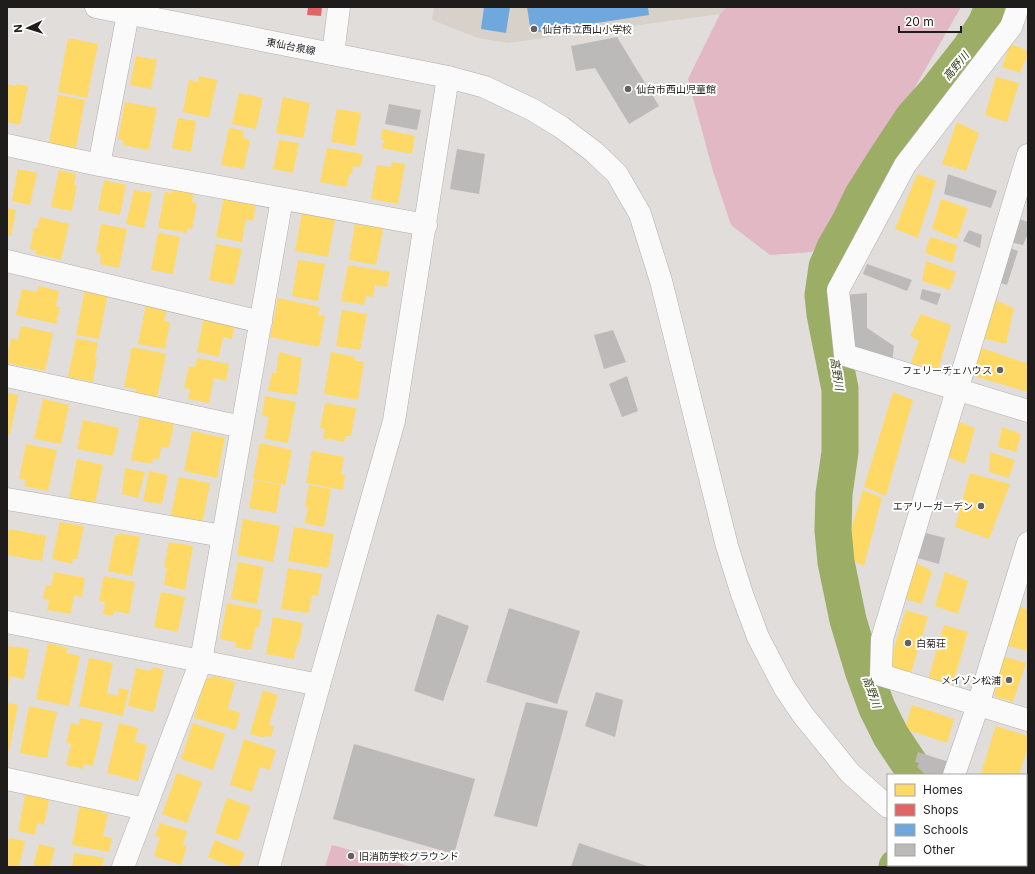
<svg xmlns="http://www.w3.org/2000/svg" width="1035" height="874" font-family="Inter,'Noto Sans JP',sans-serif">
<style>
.built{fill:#d8d1ca}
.green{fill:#e1b8c3}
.homes{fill:#ffd966}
.shops{fill:#e06666}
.schools{fill:#6fa8dc}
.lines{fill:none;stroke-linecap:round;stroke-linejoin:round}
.river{stroke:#9cad66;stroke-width:37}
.building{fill:#bcbab8}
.street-casing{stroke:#b1afad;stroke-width:23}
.secondary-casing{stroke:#b1afad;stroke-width:23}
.street{stroke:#fafafa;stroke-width:22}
.secondary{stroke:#fafafa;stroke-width:22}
.poi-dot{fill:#63605e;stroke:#fff;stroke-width:1.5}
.labels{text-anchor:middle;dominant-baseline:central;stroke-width:4;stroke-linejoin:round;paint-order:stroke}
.poi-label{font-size:10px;fill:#1f1d1b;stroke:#fff;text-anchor:start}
.street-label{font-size:10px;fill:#1f1d1b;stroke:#fff}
.water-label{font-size:11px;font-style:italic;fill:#323d14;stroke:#fff}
</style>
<rect width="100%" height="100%" fill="#e0dddb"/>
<path class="built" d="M434,7H727L720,14L508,43L478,38L432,20Z"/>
<path class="green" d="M727,7H961L854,193L812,252L770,255L731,225L713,171L688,79L720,14Z
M332,845L412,867H325Z"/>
<path class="homes" d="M68,38L98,44L87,98L58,92Z
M1010,44L1028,51V54L1020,73L1002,67Z
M136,56L157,60L151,89L130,85Z
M199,76L217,80L209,118L183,112L189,80L198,82Z
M996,77L1019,83L1007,122L985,115Z
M7,84L16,86V84L28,86L20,125L7,122Z
M239,93L263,98L256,129L232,124Z
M58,95L85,100L76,148L49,143Z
M283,97L310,103L303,138L276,133Z
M125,102L157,108L149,150L123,145L124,141L118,139Z
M337,109L361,113L355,146L331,142Z
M178,118L196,121L191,152L172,148Z
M957,122L979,133L966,171L942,164Z
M229,128L244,131L243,138L250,140L244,169L221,165Z
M382,129L415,136L412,154L382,148L384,140H381Z
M279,140L299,143L293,173L273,169Z
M327,148L363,154L360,167L353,166L352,174H349L347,187L320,182Z
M392,162L405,164L398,204L371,199L377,165L391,167Z
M18,169L37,173L30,205L12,201Z
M59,170L76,174L74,185H77L72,211L51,207Z
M917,174L936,181L918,238L895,229Z
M104,180L126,185L120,215L98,210Z
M173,188L194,192L192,202L197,203L192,229L188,228L187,233L158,228L165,192L172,193Z
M134,190L152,193L144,228L126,224Z
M224,198L256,204L253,221L246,219L242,242L216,237Z
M941,199L968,208L957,239L932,229Z
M7,208L16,210L11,236L7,235Z
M302,213L335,219L328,257L295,251Z
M40,217L69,224L61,260L35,254L36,250L30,249L34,228H37Z
M366,222L384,225L376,265L349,260L355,224L365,226Z
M101,224L127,229L119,268L100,264L101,254L96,253Z
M158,233L180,237L173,274L151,270Z
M930,237L957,245L953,263L925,253Z
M216,244L242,249L234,285L209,280Z
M298,260L325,264L318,301L292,296Z
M926,261L956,272L950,290L922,281Z
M348,265L390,272L387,287L375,285L373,297L366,296L364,305L341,301Z
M39,286L59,291L56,307H60L56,324L16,315L22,289L37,292Z
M85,289L108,293L99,339L76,335Z
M278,298L320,307L318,315L325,316L319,347L270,337Z
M992,299L1014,308L1006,344L982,338Z
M146,305L167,309L164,321L170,322L165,349L138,344Z
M342,310L367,314L360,350L336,346Z
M921,314L951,325L938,370L911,363L919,341L910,336Z
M204,317L235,323L232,339L223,337L219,357L197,352Z
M21,326L53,333L45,371L7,363V357L11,338L18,340Z
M76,338L98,343L95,358H97L93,382L68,377Z
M132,347L166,354L157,398L135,394L136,389L124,387Z
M979,347L1028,364V392L971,375Z
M279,352L302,358L297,395L268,391L272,373H276Z
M331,352L355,357L354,360L364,362L358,400L324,394Z
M197,358L229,364L226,381L214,378L209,403L188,399L190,389L184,388L189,366L195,367Z
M893,392L913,400L886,496L864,487Z
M7,393L18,395L10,435L7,434Z
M265,396L296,402L288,443L264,439L269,417L262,416Z
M43,399L69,405L61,444L34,439Z
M325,403L356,408L351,436H346L344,442L323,438L325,429L320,428Z
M140,416L174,424L169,448L161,447L159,460L153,458L152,464L131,460Z
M83,420L119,428L113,456L77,449Z
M954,420L975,428L965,464L945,456Z
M1002,427L1021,434L1016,452L998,447Z
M192,431L225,438L217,478L184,471Z
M260,443L292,450L285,485L253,479Z
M26,444L57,450L48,491L24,486L26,480L19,479Z
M312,451L344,457L341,474L345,475L343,490L306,483Z
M990,452L1015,460L1009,478L989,472Z
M77,459L103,465L95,504L69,499Z
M125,468L145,472L138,498L122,494Z
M149,471L168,475L162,504L143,501Z
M970,473L1010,484L989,539L955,527Z
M179,477L210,483L202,525L170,519Z
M254,480L281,485L276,513L249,508Z
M309,485L331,489L324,527L305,523L308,507H305Z
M863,490L882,498L864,566L843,556Z
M243,519L280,526L273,562L237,555Z
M60,522L84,526L77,559H73L72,564L52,559Z
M294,527L334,534L328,568L288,561Z
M9,529L46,536L42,561L7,555V539Z
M119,533L140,537L132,576L108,571L115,535L119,536Z
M169,542L193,546L185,590L164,585L167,568L164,567Z
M238,562L264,567L257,604L231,599Z
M914,562L932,571L922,604L902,598Z
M288,568L322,574L318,596L312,595L309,613L281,609Z
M54,572L85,578L82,597L74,595L71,614L47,610L49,600L43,599L46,585L51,586Z
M945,572L968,581L958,614L935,606Z
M104,576L135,582L129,614L114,611L113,616L103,614L105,602L99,601Z
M161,592L185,597L178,632L154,627Z
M227,603L262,610L259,628L256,627L251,650L235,647L236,642L220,639Z
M1019,606L1028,610V651L1008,646Z
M906,610L928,617L910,676L887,670Z
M273,617L303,623L299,644H297L294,659L266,654Z
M944,625L968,632L952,687L928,680Z
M48,643L68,648L66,653L80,656L69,706L36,699Z
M7,646L29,649L24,679L10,676L8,691H7Z
M1002,656L1026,663L1013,702L994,696Z
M89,658L113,663L107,693L118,696L119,688L129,690L123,716L79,706Z
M152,667L164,670L154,712L128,706L136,668L151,671Z
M214,676L235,682L228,709L240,713L236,730L194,718L205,680Z
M263,690L278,695L269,725L274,726L271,737L265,736L264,738L250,734Z
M7,703L18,705L9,752L7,751Z
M912,705L954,719L947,743L905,729Z
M29,706L57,712L47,758L20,753Z
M80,718L103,723L93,766L84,764L83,769L66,765L71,744L66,743L71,723L79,725Z
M119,723L138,728L135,742L147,745L138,781L107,773Z
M193,723L225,734L213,770L181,759Z
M996,726L1028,736V748L1019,775H988L981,773Z
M244,739L276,750L270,770L260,767L252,792L230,785Z
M177,773L202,782L187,823L162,814Z
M26,791L50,795L44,825L37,823L35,835L18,831Z
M227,798L250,806L238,841L215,833Z
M81,799L104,803L102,813L108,814L103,836L112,838L109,852L72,845Z
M1028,799V822H1026V805Z
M160,823L187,831L183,845L187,847L181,865L154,856L160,837L155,836Z
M9,838L25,841L19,867H7V848Z
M215,840L245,853L239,867H233L208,857Z
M39,844L55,848L50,867H33Z
M74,853L104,858L102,867H72Z"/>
<path class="shops" d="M308,7H322L321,16L307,15Z"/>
<path class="schools" d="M484,7H510L506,33L481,29Z
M527,7H648L649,15L531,33Z"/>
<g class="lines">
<path class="river" d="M917,775L891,736L877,708L863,670L848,620L836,562L833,530L834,494L840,452V389L825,314L823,295L827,267L835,248L850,222L862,197L886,159L913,118L937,91L970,49L986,24L993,7
M897,867L900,865"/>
</g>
<path class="building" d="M617,37L659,106L629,124L595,68L576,71L571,46Z
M389,104L421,110L417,130L385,124Z
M457,149L485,154L479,194L450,189Z
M948,174L997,191L991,208L944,194Z
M1016,218L1028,222V234L1023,245L1010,242Z
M969,230L982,235L980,248L963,241Z
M1006,247L1018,251L1007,285L995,281Z
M867,264L912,280L907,291L863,274Z
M922,289L941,294L937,305L920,299Z
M867,293V328L894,346L892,362L851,347L846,295Z
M613,330L626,362L604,369L594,335Z
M627,376L638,411L622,417L609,384Z
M926,533L945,538L939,564L918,558Z
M509,608L580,631L557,704L486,682Z
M437,614L469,626L443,701L414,691Z
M596,692L623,700L615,737L585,726Z
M526,702L568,711L537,827L494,816Z
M354,744L475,779L454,854L333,819Z
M918,752L949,762L943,775H926L917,767L919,763L915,762Z
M579,843L650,867H571Z"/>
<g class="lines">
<defs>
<path id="street" d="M1018,7L1011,27L905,165L838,290L845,355L1028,411
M333,54L339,7
M7,145L99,165L426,225
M1028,155L882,639L881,675L1028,720
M99,165L128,14
M7,261L261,322
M7,376L242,427
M7,499L223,536
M954,775L978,705L1028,543
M7,779L145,809
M1026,841L1028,842
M123,867L201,661L282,199
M269,867L319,685L394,421L448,77"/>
<path id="secondary" d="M96,7L448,77L485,87L533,110L561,127L593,151L617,174L640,214L661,281L727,546L742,594L758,637L784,687L803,715L850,773L888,807
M7,622L319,685
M987,865L992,867"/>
</defs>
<use href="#street" class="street-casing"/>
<use href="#secondary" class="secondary-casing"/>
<use href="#street" class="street"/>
<use href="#secondary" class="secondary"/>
</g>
<g class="poi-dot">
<circle cx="534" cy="29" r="4"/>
<circle cx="628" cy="89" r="4"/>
<circle cx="1000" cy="370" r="4"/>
<circle cx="981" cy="506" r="4"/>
<circle cx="908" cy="643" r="4"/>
<circle cx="1009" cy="680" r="4"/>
<circle cx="351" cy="856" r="4"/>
</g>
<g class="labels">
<g class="poi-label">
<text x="542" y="29">仙台市立西山小学校</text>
<text x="636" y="89">仙台市西山児童館</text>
<text x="992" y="370" text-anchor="end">フェリーチェハウス</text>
<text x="973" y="506" text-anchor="end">エアリーガーデン</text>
<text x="916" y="643">白菊荘</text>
<text x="1001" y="680" text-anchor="end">メイゾン松浦</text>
<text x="359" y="856">旧消防学校グラウンド</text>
</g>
<g class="street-label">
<text transform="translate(291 46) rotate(11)">東仙台泉線</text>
</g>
<g class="water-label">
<text transform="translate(956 66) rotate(-50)">高野川</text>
<text transform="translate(837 374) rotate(81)">高野川</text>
<text transform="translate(872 692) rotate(71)">高野川</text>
</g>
</g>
<rect width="1035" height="874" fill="none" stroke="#1f1d1b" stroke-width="16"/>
<rect x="887" y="774" width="140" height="92" fill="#ffffff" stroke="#a5a5a4"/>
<rect x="895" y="784" width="20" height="12" fill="#ffd966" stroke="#a5a5a4"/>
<text x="923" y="794" font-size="12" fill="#1f1d1b">Homes</text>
<rect x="895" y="804" width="20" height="12" fill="#e06666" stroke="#a5a5a4"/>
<text x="923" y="814" font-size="12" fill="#1f1d1b">Shops</text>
<rect x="895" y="824" width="20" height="12" fill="#6fa8dc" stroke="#a5a5a4"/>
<text x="923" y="834" font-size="12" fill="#1f1d1b">Schools</text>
<rect x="895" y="844" width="20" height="12" fill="#bcbab8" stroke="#a5a5a4"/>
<text x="923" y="854" font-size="12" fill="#1f1d1b">Other</text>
<g transform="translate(28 28) rotate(266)" stroke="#ffffff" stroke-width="3" paint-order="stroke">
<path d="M0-3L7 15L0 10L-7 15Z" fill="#1f1d1b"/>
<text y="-6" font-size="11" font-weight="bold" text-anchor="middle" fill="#1f1d1b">N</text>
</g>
<path d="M899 26v6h62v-6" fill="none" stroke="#1f1d1b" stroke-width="2"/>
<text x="905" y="26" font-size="12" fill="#1f1d1b" stroke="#ffffff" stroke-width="3" paint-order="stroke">20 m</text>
</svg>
